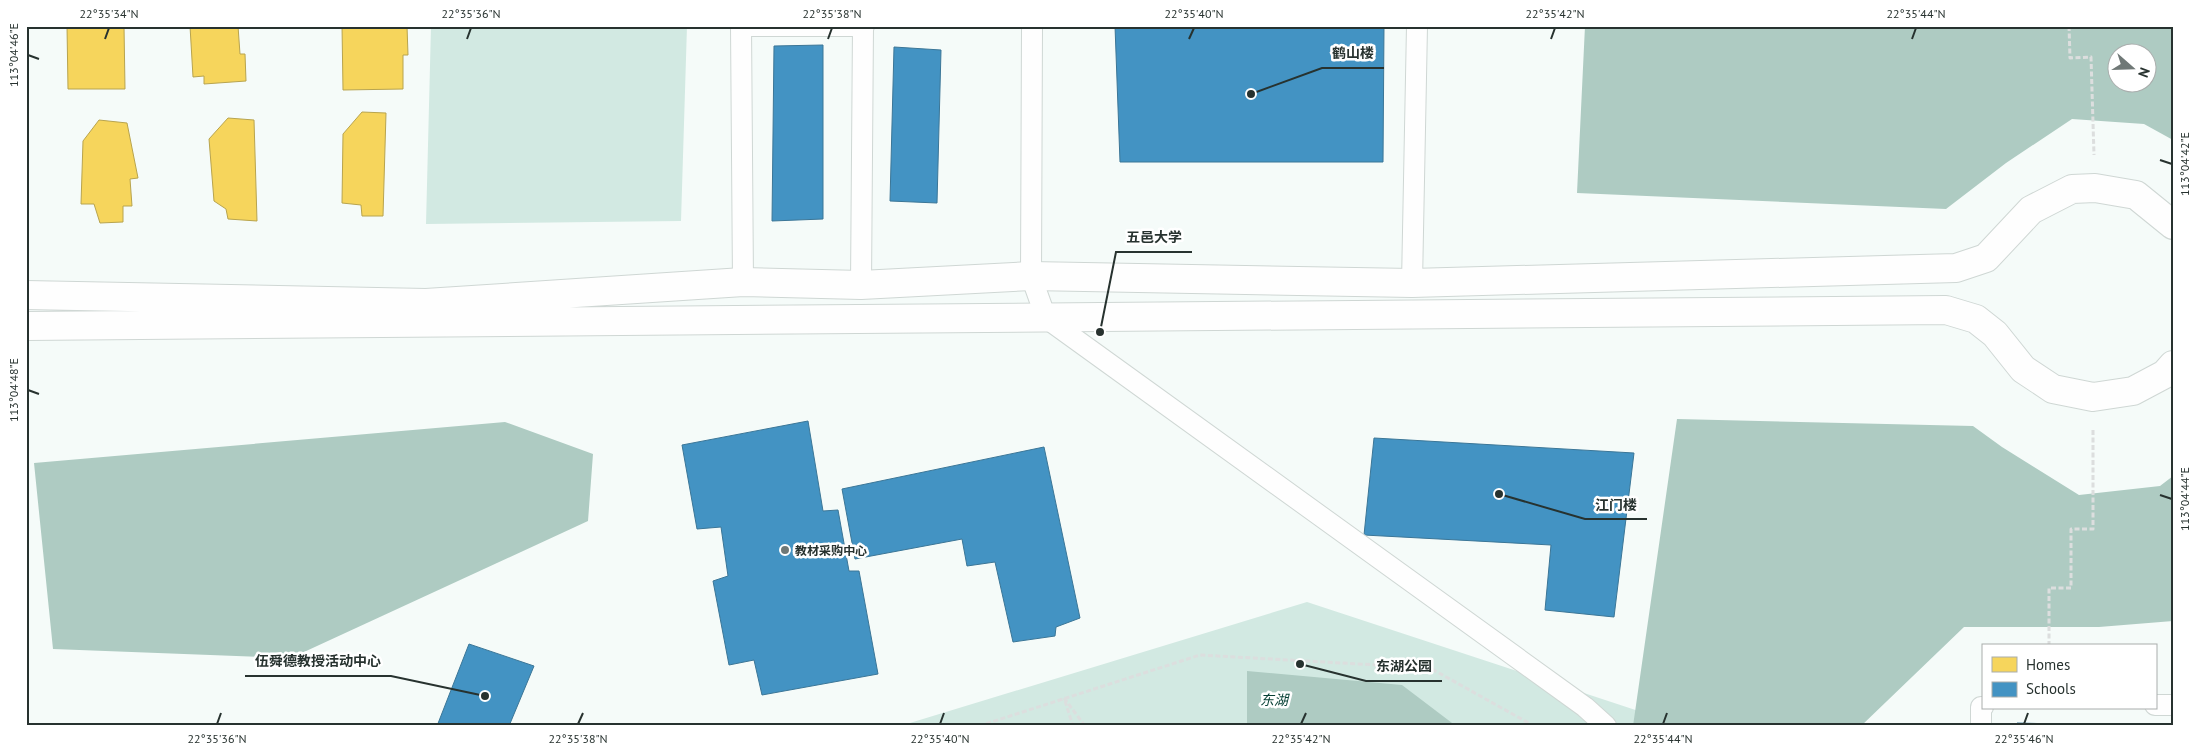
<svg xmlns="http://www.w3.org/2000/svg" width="2199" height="752" font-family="'PT Sans','Noto Sans SC',sans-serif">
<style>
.green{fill:#d2e9e2}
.water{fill:#aecbc2;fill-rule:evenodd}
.homes{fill:#f6d55c;stroke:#b8a44e}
.schools{fill:#4393c3;stroke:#3b7697}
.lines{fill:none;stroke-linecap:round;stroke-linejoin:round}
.service-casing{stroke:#cfd7d4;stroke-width:22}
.minor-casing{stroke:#cfd7d4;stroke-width:30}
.path{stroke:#dcdede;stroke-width:3;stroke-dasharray:5 2.5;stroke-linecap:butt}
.service{stroke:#fefefe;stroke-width:20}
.minor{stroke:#fefefe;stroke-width:28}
.ticks{fill:none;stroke:#27322f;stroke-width:2}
.poi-dot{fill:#6f7876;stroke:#fff;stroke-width:2}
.labels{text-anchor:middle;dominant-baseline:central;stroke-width:5;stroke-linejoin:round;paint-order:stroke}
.poi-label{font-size:12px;font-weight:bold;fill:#27322f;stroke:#fff;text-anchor:start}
.water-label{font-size:14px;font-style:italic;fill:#053f33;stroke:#fff}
.leader{fill:none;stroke:#27322f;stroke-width:2}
.callout-dot{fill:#27322f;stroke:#fff;stroke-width:2}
.callout-label{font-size:14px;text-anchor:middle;font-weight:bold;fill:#27322f;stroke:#fff;stroke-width:5;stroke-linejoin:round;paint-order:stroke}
.neatline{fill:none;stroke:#27322f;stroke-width:2}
.ticks-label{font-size:12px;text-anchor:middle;fill:#27322f}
</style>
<rect width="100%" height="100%" fill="#f5fbf9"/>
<path class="green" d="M431,26H687L681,221L426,224Z
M1307,602L1684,726H900Z"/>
<path class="water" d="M1585,26H2173V140L2144,124L2072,119L2006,163L1946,209L1577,193ZM2116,52H2146V82H2116Z
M1677,419L1973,426L2002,447L2079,495L2160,486L2173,476V621L2099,627H1964L1861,726H1633Z
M505,422L593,454L588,521L291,658L53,649L34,463Z
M1247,671L1402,685L1456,726H1247Z"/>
<path class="homes" d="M67,26H124L125,89H68Z
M190,26H238L240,54H245L246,81L204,84V76L193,77Z
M342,26H407L408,55H403V89L343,90Z
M362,112L386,113L383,216H362L361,205L342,203L343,134Z
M228,118L254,120L257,221L228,219L226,209L214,201L209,139Z
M99,120L127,123L138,178L130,179L132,206H123V222L100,223L94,204H81L83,141Z"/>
<path class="schools" d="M1115,26H1384L1383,162H1120Z
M823,45V219L772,221L774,46Z
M894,47L941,50L937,203L890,201Z
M808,421L823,511L838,510L849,571H859L878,674L762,695L754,660L729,665L713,581L728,576L721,527L697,529L682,445Z
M1374,438L1634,453L1614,617L1545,610L1551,545L1364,535Z
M1044,447L1080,618L1056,627L1055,636L1013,642L995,562L967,566L962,539L855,559L842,489Z
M469,644L534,666L509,726H437Z
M2017,723L2135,726H2016Z"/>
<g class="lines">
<defs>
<path id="service" d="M741,26L743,282
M741,26H864
M1032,26L1031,276L1046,318L1585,707L1606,726
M1412,283L1417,26
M861,285L863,26
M2155,705H2173
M1981,726V707H1983"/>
<path id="minor" d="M26,295L426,303L743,282L861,285L1031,276L1412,283L1956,268L1986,258L2031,210L2072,189L2095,188L2136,195L2173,225
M26,326L1946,310L1976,319L1995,334L2023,369L2053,389L2093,397L2133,391L2165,374L2173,365"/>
</defs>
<use href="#service" class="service-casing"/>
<use href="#minor" class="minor-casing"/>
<path class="path" d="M2069,26L2070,58L2091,57L2094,155
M2049,646V588H2071V529H2093V430
M1064,698L1085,726
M1065,701L1073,726
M979,726L1200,655L1430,668L1534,726"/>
<use href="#service" class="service"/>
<use href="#minor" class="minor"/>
</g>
<path class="ticks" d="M105,39L109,28M467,39L471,28M828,39L832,28M1189,39L1194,28M1551,39L1555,28M1912,39L1916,28M28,55L39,59M2160,160L2172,164M28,390L39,394M2160,495L2172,499M217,724L221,713M578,724L583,713M940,724L944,713M1301,724L1306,713M1663,724L1667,713M2024,724L2028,713"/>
<circle class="poi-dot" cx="785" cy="550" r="5"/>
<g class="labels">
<g class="poi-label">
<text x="795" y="550">教材采购中心</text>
</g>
<g class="water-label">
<text x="1274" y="700">东湖</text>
</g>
</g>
<path class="leader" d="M1251 94L1322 68H1384M1100 332L1116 252H1192M1499 494L1585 519H1647M485 696L391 676H245M1300 664L1366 681H1442"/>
<g class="callout-dot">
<circle cx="1251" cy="94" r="5"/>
<circle cx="1100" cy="332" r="5"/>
<circle cx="1499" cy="494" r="5"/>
<circle cx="485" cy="696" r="5"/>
<circle cx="1300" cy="664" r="5"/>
</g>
<g class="callout-label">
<text x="1353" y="58">鹤山楼</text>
<text x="1154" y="242">五邑大学</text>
<text x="1616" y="510">江门楼</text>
<text x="318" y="666">伍舜德教授活动中心</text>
<text x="1404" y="671">东湖公园</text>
</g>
<rect width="2199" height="752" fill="none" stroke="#ffffff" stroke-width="55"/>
<rect x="1982" y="644" width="175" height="65" fill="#ffffff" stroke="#a9adac"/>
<rect x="1992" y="657" width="25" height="15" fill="#f6d55c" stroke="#a9adac"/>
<text x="2026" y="670" font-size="15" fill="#27322f">Homes</text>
<rect x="1992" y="682" width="25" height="15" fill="#4393c3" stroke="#a9adac"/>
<text x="2026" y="694" font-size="15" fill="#27322f">Schools</text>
<g transform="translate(2132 68) rotate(110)"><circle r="24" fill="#ffffff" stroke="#a9adac"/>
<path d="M0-4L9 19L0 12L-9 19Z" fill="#6f7876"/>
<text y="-8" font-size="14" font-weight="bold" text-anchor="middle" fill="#27322f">N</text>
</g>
<rect x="28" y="28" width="2144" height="696" class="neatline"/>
<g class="ticks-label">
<text x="109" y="18">22°35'34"N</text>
<text x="471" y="18">22°35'36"N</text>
<text x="832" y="18">22°35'38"N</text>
<text x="1194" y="18">22°35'40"N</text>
<text x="1555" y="18">22°35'42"N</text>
<text x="1916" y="18">22°35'44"N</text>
<text transform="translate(14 55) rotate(-90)" y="4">113°04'46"E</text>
<text transform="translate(2185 164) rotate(-90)" y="4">113°04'42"E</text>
<text transform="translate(14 390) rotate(-90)" y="4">113°04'48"E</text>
<text transform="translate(2185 499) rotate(-90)" y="4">113°04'44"E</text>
<text x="217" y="743">22°35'36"N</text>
<text x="578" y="743">22°35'38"N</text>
<text x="940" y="743">22°35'40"N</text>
<text x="1301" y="743">22°35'42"N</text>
<text x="1663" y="743">22°35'44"N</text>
<text x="2024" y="743">22°35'46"N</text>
</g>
</svg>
